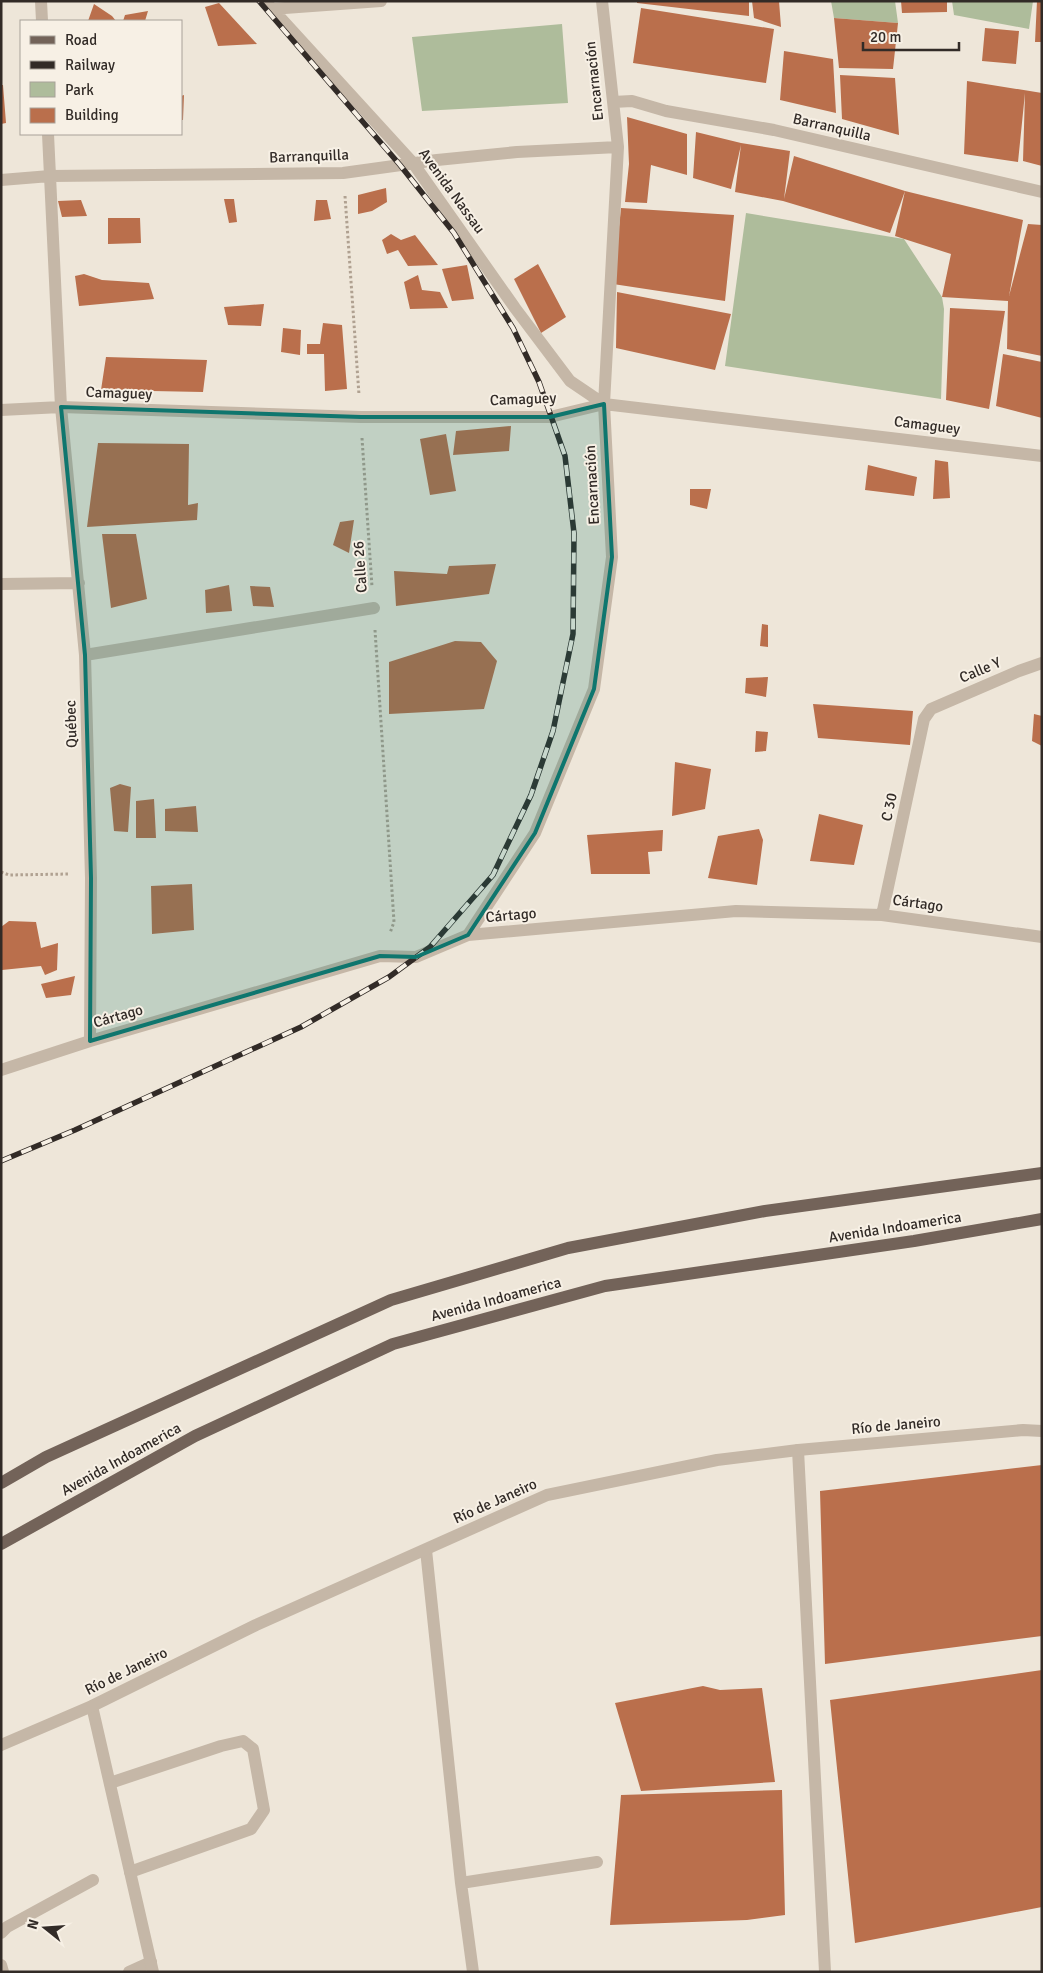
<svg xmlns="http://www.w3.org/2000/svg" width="1043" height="1973" font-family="Signika,sans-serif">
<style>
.green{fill:#aebc9b}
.building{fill:#ba6f4c}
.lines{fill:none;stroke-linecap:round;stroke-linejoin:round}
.path{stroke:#b0a191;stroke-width:3;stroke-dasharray:2.5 2.5;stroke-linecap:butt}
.service{stroke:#c5b7a7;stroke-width:12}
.minor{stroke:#c5b7a7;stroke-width:12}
.tertiary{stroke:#c5b7a7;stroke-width:12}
.primary{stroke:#736359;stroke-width:12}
.rail-casing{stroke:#322b27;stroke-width:5.5}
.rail{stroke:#f7f0e5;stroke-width:4;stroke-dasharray:11;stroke-linecap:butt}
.marked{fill:#0f766e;fill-opacity:0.2;stroke:#0f766e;stroke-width:4;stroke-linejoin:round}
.labels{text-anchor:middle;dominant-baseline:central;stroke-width:4;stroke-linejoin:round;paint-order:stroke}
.street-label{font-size:15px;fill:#322b27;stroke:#f7f0e5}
</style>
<rect width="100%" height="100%" fill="#eee6d9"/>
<path class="green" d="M831,1H895L898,23L834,18Z
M952,1H1033L1029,29L954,15Z
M562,24L568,103L422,111L412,37Z
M746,213L904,239L942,297L944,309L941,399L725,366Z"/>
<path class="building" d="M637,1H749V16L637,3Z
M752,1H779L781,27L754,18Z
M901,1H947V12L902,13Z
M1037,1H1042V42H1035Z
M219,3L257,44L218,46L205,7Z
M94,4L112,16L116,21H88Z
M641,8L774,29L766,83L633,63Z
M148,11L145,21H123L125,15Z
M834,18L898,23L893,69L839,68Z
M985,28L1019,31L1016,64L982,61Z
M784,51L833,59L836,113L780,100Z
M840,75L895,78L899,135L842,119Z
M967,81L1042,93V166L1023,161L1025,93L1018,162L964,154Z
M1,85H3L6,123L1,124Z
M184,95L183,120H181V96Z
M627,117L687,134V175L651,165L647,203L625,202L629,164Z
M696,132L741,143L790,151L784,199L794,156L905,191L890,233L783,201L735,192L741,145L731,189L693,178Z
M386,188L387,202L372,211L358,214V195Z
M905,191L1023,220L1009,296L1028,224L1042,225V356L1007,349L1008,301L942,297L951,254L895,236Z
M224,199H234L237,222L229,223Z
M81,200L87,216L62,217L58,201Z
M316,200H327L331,219L314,221Z
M621,208L734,215L725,301L613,284Z
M108,218H140L141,243L108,244Z
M391,234L401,240L415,235L438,265L408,266L398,250L387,254L382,240Z
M538,264L566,317L541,333L514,279Z
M467,265L474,299L452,301L442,269Z
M84,274L102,280L149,283L154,299L79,306L75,276Z
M418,275L422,290L440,292L448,308L410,309L404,282Z
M617,292L731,314L715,370L616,348Z
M264,304L261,326L228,325L224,307Z
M950,308L1005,311L989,409L946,400Z
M323,323L342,325L347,389L325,391L324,354H307V344H320Z
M283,328L301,330L300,355L281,352Z
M1003,354L1042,362V418L996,406Z
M106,357L207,360L203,392L101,390Z
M511,426L509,451L453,455L456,431Z
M446,434L456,491L430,495L420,439Z
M98,443L189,444L188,505L198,503L197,520L87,527Z
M935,460L948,462L950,498L933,499Z
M868,465L917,477L914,496L865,490Z
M690,489H711L707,509L690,505Z
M354,520L349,553L333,545L340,522Z
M102,534H136L147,599L111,608Z
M496,564L489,594L396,606L394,571L447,574L449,566Z
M229,585L232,611L206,613L205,590Z
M250,586L270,587L274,607L253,606Z
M762,624L768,625V647L760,646Z
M455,641L481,642L497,661L484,709L389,714V662Z
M768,677L766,697L745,693L746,678Z
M813,704L913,711L910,745L818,738Z
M1034,714L1042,716V746L1032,741Z
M756,731L768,732L766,751L755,752Z
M675,762L711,769L705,809L672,816Z
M120,784L131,787L128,832L114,831L110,788Z
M154,799L156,838H136V801Z
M196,806L198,832L165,831V809Z
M819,814L863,825L854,865L810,861Z
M759,829L763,840L757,885L708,878L718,836Z
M663,830L662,851L648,852L650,874H591L587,835Z
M192,884L194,930L152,934L151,886Z
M9,921L36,922L41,948L58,943L57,970L45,975L41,966L2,970L1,927Z
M75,976L71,995L46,998L41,984Z
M1042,1465V1636L825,1664L820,1491Z
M1042,1670V1907L855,1943L830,1700Z
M703,1686L720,1690L762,1688L775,1782L641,1791L615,1703Z
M782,1790L785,1915L747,1920L610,1925L621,1795Z"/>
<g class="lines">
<path class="path" d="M345,196L359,395
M362,438L372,587
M375,630L394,922L390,933
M1,872L9,875L68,874"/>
<path class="service" d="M798,1450L825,1972
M426,1550L461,1883L473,1972
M110,1783L221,1746L243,1741L253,1749L264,1810L251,1829L130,1872
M461,1883L597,1862
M1,1933L7,1927L93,1880
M1,1965L3,1972
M129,1972L151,1962"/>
<path class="minor" d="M41,1L42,21
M265,1L413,163L515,308L570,381L604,404
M271,9L381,1
M613,102L632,101L666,111L774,130L1042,192
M48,134L61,407L85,655L91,878L90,1041
M1,180L50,176L343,173L437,160L517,152L618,147
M1,410L61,407L361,417H550L604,404L1042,456
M1,584L79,583
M85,655L374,608
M882,915L924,719L931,709L1019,671L1042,663
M468,935L535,833L594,689L612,557L604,404L618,147L602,1
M1,1070L90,1041L380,956L416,957L468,935L736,911L882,915L1042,937
M92,1706L153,1972"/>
<path class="tertiary" d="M1,1745L92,1706L256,1625L547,1495L717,1460L798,1450L1023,1430L1042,1431"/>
<path class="primary" d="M1,1483L46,1457L391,1300L568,1248L765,1211L1042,1173
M1,1544L195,1436L393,1344L605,1286L914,1241L1042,1219"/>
<defs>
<path id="rail" d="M1,1161L75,1130L301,1027L389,977L430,947L493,875L531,795L553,731L573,634L574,533L565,456L539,382L513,328L454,233L400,165L259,1"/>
</defs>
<use href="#rail" class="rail-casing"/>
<use href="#rail" class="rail"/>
</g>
<path class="marked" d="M604,404L612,557L594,689L535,833L468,935L416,957L380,956L90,1041L91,878L85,655L61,407L361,417H550Z"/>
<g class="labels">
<g class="street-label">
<text transform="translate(594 81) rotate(-96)">Encarnación</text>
<text transform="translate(832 127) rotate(13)">Barranquilla</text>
<text transform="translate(309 156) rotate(-2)">Barranquilla</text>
<text transform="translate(452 191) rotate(54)">Avenida Nassau</text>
<text transform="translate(119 393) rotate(2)">Camaguey</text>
<text transform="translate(523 399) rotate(-2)">Camaguey</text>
<text transform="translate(927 425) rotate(7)">Camaguey</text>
<text transform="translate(592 485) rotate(-93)">Encarnación</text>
<text transform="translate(360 567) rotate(-94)">Calle 26</text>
<text transform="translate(980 670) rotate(-23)">Calle Y</text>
<text transform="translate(71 724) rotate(-92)">Québec</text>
<text transform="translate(889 807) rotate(-78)">C 30</text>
<text transform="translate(918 903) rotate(8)">Cártago</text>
<text transform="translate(511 915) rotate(-5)">Cártago</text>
<text transform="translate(118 1016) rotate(-16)">Cártago</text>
<text transform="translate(895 1227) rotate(-9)">Avenida Indoamerica</text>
<text transform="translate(496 1299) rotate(-15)">Avenida Indoamerica</text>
<text transform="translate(896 1425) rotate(-5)">Río de Janeiro</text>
<text transform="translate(121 1459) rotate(-29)">Avenida Indoamerica</text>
<text transform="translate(495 1501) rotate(-24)">Río de Janeiro</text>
<text transform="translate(126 1671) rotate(-26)">Río de Janeiro</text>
</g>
</g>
<rect width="1043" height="1973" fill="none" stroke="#322b27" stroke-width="5"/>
<rect x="20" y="20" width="162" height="115" fill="#f7f0e5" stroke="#a8a199"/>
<rect x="30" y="36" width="25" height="8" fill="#736359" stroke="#a8a199"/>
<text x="65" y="45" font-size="15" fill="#322b27">Road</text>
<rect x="30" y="61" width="25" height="8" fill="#322b27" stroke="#a8a199"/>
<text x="65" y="70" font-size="15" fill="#322b27">Railway</text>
<rect x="30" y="82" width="25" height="15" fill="#aebc9b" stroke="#a8a199"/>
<text x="65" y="95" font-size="15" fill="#322b27">Park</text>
<rect x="30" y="108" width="25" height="15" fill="#ba6f4c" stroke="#a8a199"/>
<text x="65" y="120" font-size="15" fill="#322b27">Building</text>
<g transform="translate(45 1928) rotate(287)" stroke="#f7f0e5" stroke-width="4" paint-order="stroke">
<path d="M0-4L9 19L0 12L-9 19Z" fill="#322b27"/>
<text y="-8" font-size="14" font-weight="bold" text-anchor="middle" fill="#322b27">N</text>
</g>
<path d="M863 42v8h96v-8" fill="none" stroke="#322b27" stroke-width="2.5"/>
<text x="870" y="42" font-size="15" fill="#322b27" stroke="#f7f0e5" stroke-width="4" paint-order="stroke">20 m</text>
</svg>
